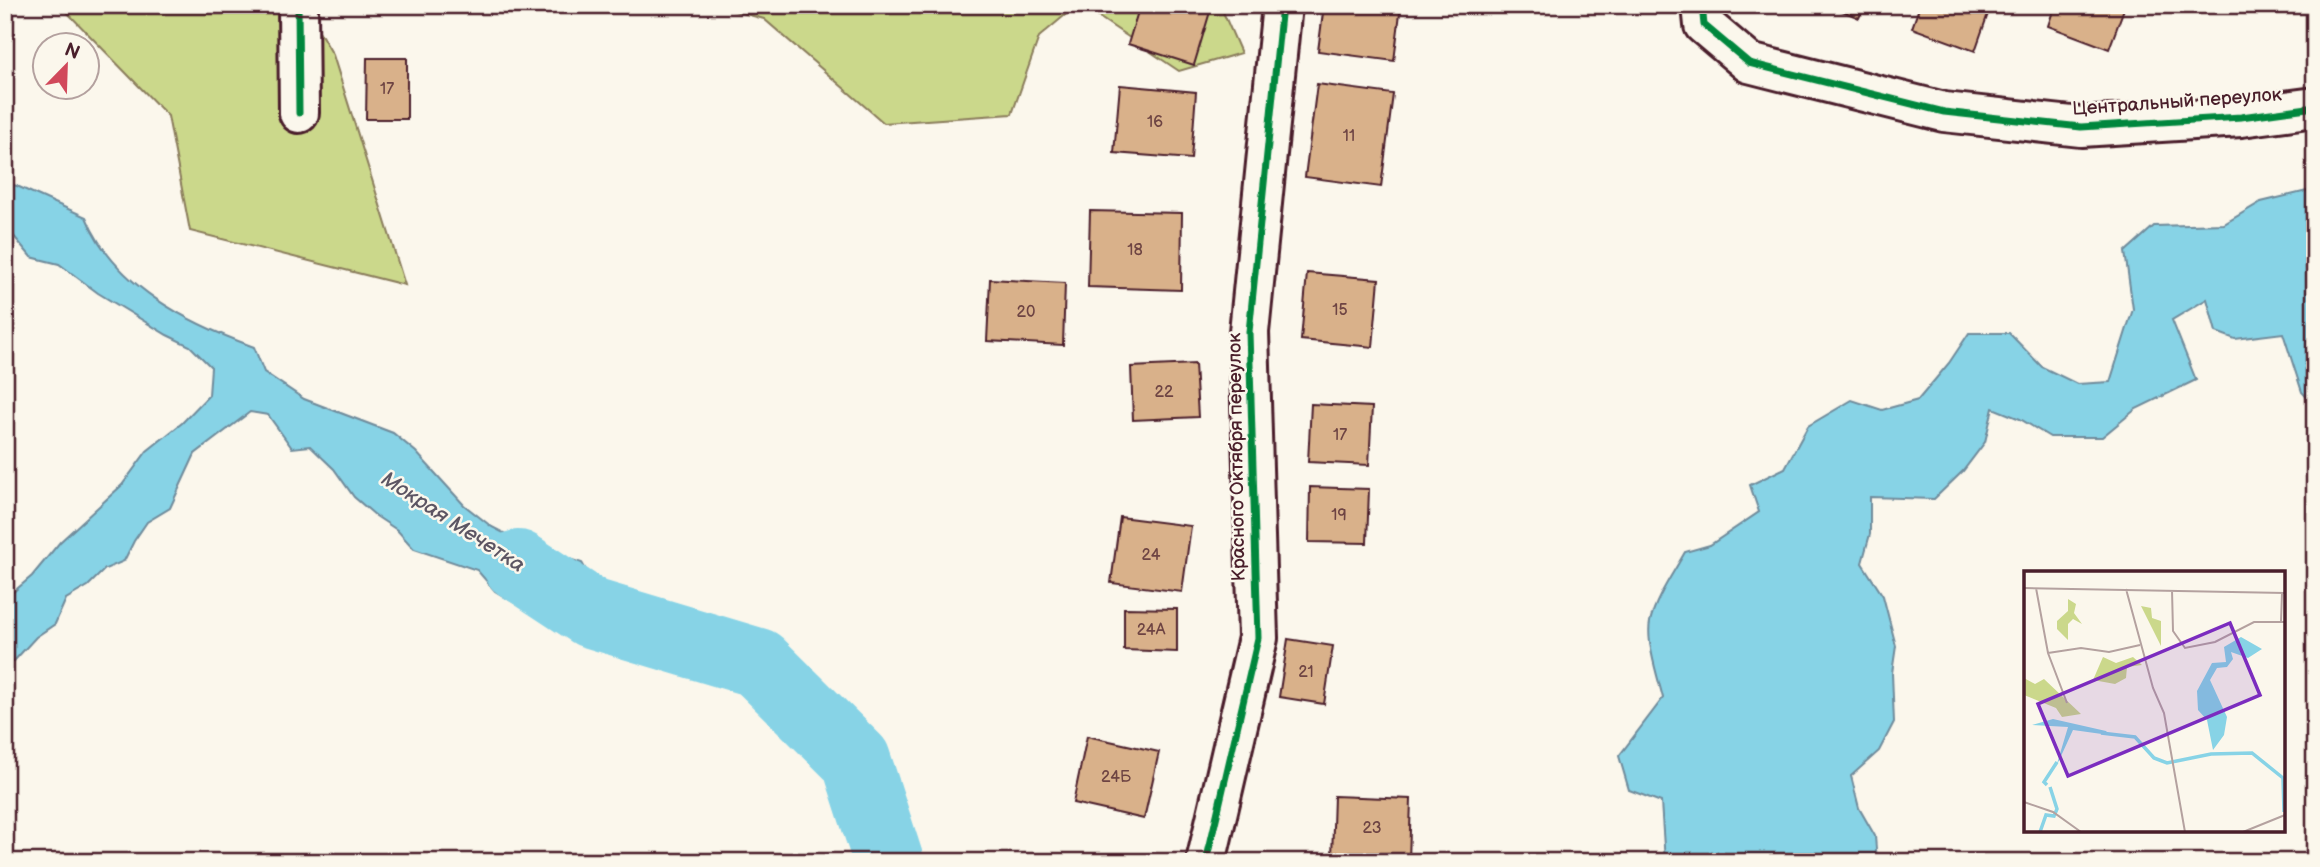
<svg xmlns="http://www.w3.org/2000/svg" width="2320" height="867" font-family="'Balsamiq Sans',sans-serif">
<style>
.green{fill:#cbd88b;stroke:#8a7c5b;stroke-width:2}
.water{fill:#87d3e6;stroke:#6f8b9b;stroke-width:2}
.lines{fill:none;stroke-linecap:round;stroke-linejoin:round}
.river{stroke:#87d3e6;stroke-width:70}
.building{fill:#d9b18a;stroke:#4a1f2b;stroke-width:2}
.minor-casing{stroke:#4a1f2b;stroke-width:44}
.tertiary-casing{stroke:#4a1f2b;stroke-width:44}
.minor{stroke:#fbf7ec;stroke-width:38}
.tertiary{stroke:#fbf7ec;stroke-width:38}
.cycleway-casing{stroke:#fbf7ec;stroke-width:11}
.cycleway{stroke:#00873e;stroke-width:7}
.labels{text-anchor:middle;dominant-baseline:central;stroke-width:5;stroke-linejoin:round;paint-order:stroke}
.number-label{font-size:16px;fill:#6e4443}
.street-label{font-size:19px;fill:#4a1f2b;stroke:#fbf7ec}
.water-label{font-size:21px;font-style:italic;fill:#5c5563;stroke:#fbf7ec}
.inset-river{fill:none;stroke:#87d3e6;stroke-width:3.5}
.inset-road{fill:none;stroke:#b4a19f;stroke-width:2}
.view{fill:#7b2cbf;fill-opacity:0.15;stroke:#7b2cbf;stroke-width:3.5}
.inset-edge{fill:none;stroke:#4a1f2b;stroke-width:3.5}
</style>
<rect width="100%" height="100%" fill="#fbf7ec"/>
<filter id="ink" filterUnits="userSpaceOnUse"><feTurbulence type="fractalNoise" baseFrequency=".0143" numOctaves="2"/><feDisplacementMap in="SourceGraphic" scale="14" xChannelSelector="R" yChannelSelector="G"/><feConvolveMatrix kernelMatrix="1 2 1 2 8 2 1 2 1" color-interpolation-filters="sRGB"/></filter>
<g filter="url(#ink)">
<path class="green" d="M60,5H304L333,55L405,285L190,231L168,116Z
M713,5H1077L1039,37L1012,114L884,123L764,19Z
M1081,5H1220L1241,53L1179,71Z"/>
<path class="water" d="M5,183L17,186L86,217C114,286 188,323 254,347L264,372L304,399L393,433L416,452L464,505L492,527L529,546L582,563C596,587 602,597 599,626L576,632L556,612L523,608L495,591L477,570L414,549L397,530L376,516L354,497L334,469L310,446L292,448L268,415L250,412L195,454L170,508L147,522L134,541L124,561L105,569L88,586L66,599L55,624L36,637L14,661L5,662V599L32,576L60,542L122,485L147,451L182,423L209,395L211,367L190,346L167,335L98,293L59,264L31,257L8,229H5Z
M2315,189V406L2302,392L2283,333L2235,339L2216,332L2207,299L2172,320L2196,380L2136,409L2102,437H2050L2020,419L1993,408L1985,442L1963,471L1934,499L1870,497V534L1862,563L1883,596L1896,646L1892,673L1894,722L1879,751L1851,776L1859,808L1875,836L1877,862H1665L1661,802L1629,790L1619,756L1663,698C1658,678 1646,642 1650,622C1655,599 1674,572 1685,552L1710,545L1759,512L1750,485L1785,468L1808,426L1852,400L1882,410L1918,400L1949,363L1969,333H2009L2042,367L2077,384L2110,382L2133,309L2125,252L2154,226L2224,224L2261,202Z"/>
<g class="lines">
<path class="river" d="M518,565L591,613L758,663L856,760L889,862"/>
</g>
<path class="building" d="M1140,5H1212L1194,65L1128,44Z
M1324,5H1401L1394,61L1318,51Z
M1828,5H1865L1859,18Z
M1920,5H1991L1975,51L1912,28Z
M2055,5H2124L2125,6L2109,49L2048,26Z
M367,58H407V119H366Z
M1317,84L1393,94L1381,187L1305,177Z
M1120,85L1196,92L1191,159L1114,153Z
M1090,211L1182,213L1181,290L1088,287Z
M1307,273L1379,279L1373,347L1301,340Z
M990,279L1065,283L1063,345L987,341Z
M1195,364L1198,417L1133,420L1131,367Z
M1311,404L1372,407L1369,465L1308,462Z
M1310,487L1369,489L1367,543L1309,542Z
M1120,517L1191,526L1182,592L1111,583Z
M1124,608L1177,609V652L1124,650Z
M1288,639L1333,646L1324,704L1279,697Z
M1087,736L1159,752L1144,819L1073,803Z
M1334,796L1411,799L1409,861L1332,858Z"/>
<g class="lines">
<defs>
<path id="minor" d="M298,5L299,113
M1702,5L1704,25L1749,63L1944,112L2081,127L2241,117L2315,107"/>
<path id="tertiary" d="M1206,862L1258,638L1249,332L1282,5"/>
</defs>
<use href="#minor" class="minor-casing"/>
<use href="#tertiary" class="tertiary-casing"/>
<use href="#minor" class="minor"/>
<use href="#tertiary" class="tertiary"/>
<defs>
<path id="cycleway" d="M298,5L299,113
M1702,5L1704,25L1749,63L1944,112L2081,127L2241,117L2315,107
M1206,862L1258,638L1249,332L1282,5"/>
</defs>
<use href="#cycleway" class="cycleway-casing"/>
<use href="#cycleway" class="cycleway"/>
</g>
</g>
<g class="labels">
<g class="number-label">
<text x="387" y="89">17</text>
<text x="1155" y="122">16</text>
<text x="1349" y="136">11</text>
<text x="1135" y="250">18</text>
<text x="1340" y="310">15</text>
<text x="1026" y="312">20</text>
<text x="1164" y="392">22</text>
<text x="1340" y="435">17</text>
<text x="1339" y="515">19</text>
<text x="1151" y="555">24</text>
<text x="1151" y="630">24А</text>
<text x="1306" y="672">21</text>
<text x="1116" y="777">24Б</text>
<text x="1372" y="828">23</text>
</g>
<g class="street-label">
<text transform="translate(2177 102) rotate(-4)">Центральный переулок</text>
<text transform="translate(1237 457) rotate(-91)">Красного Октября переулок</text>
</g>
<g class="water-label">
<text transform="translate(453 522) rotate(33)">Мокрая Мечетка</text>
</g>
</g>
<g transform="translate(2024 571)">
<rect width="261" height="261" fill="#fbf7ec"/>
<path d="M44,28L52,33L50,42L58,53L49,48L44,53V69L33,58V50L44,40ZM117,35L127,37L128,47L137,50V75ZM79,86L92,92L109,86L118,94L103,96L102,107L91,113L69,109ZM0,107L11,113L20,108L57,143L38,146L32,137L0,124Z" fill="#cbd88b"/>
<path d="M217,66L238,78L224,87L207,81L209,88L203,96L193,97L186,109L203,146L200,164L189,179L183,149L174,139L173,120L188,92L202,91L200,76ZM29,148L82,160L85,164L49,159L32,196L44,156L8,154Z" fill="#87d3e6"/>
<path class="inset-river" d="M77,162L111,166L130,187L143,192L187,183L228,182L259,207L260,241M23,214L20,211L33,191M16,261L22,244L30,245L33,238L26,216"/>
<path class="inset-road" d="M0,17L261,22M12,17L24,82L43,132M102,18L129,117L140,142L161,261M148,19L149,60L161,77L191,71L230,51H261M257,51L258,22M24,82L57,77L85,81L116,74M0,231L29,241L57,261M219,261L261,244"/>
<path class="view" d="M206,52L236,124L44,205L14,133Z"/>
<rect width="261" height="261" class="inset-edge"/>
</g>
<rect width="2320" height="867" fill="none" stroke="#fbf7ec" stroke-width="28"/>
<rect x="14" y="14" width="2292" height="839" fill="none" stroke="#4a1f2b" stroke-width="2.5" filter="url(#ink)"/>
<g transform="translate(66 66) rotate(23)"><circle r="33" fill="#fbf7ec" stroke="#b4a19f" stroke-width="2"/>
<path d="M0-5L12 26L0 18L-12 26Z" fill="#d1495b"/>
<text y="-10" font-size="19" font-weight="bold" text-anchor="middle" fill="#4a1f2b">N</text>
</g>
</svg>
